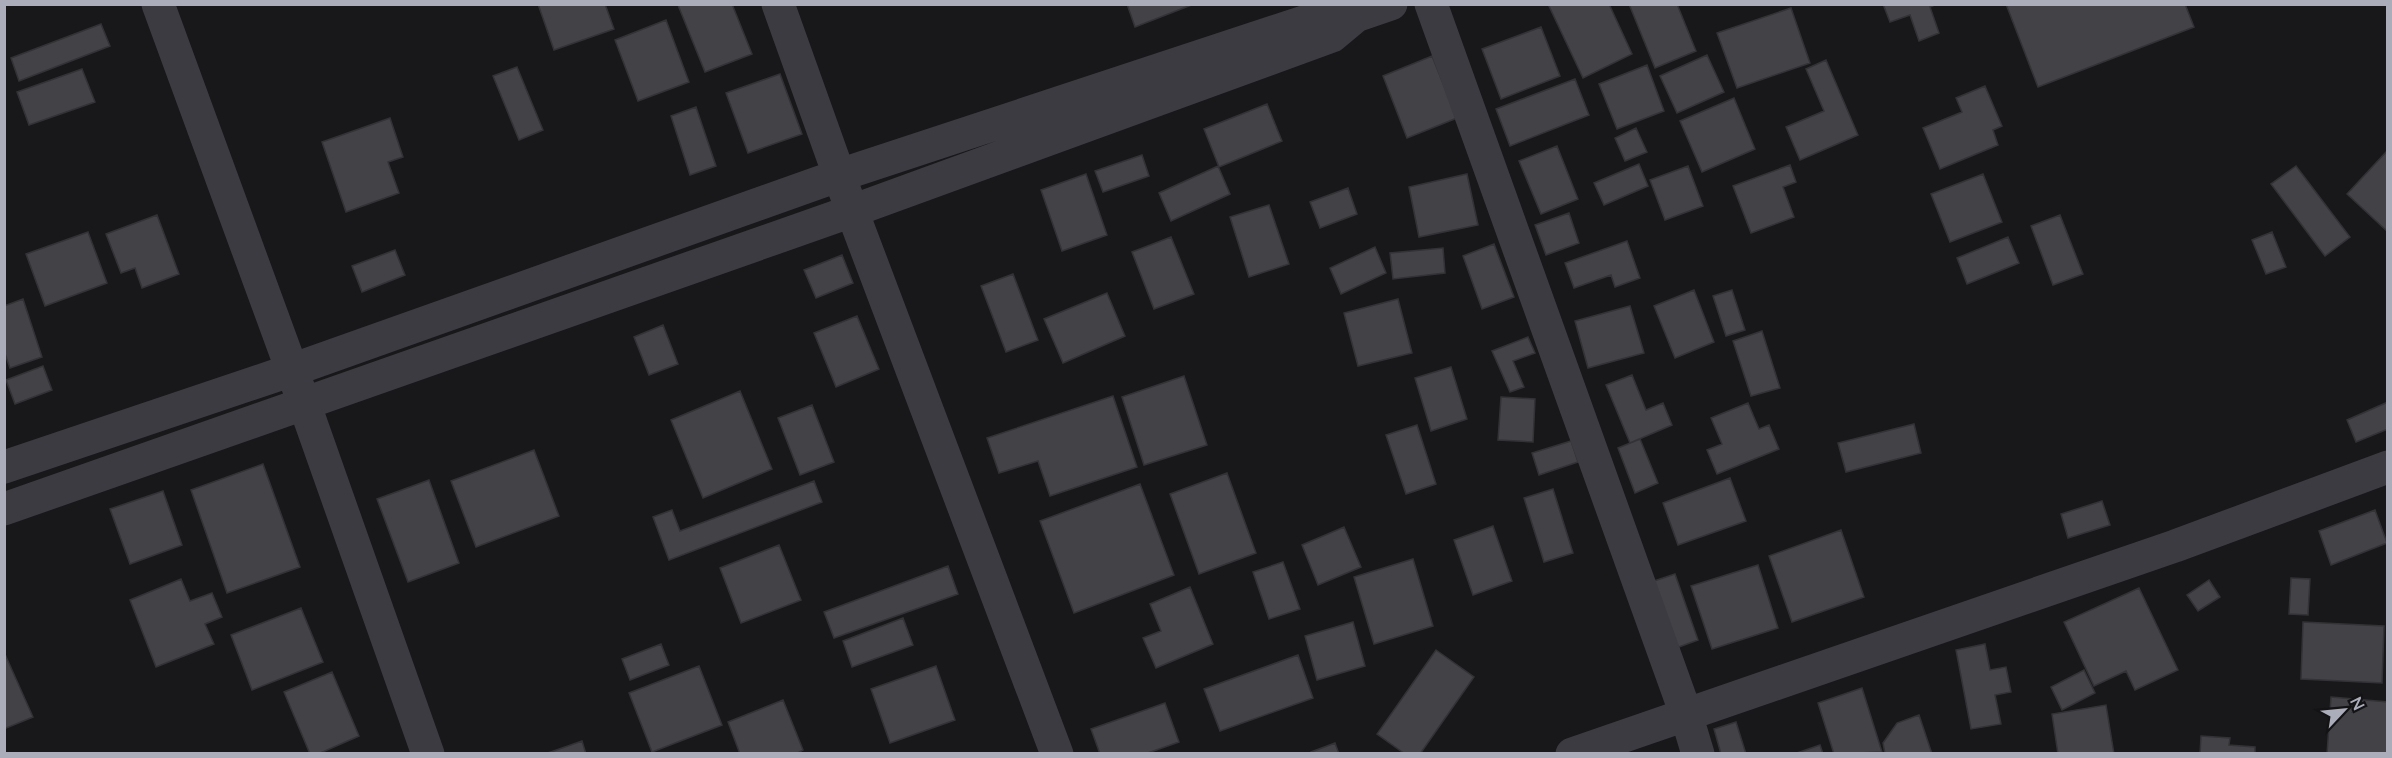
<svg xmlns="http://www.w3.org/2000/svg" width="2392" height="758" font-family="Lato,sans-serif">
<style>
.building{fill:#434247;stroke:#333236;stroke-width:1.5}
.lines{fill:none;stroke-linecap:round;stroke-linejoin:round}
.minor{stroke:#3b3b41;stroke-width:33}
</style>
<rect width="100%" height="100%" fill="#18181a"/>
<path class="building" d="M538,4H605L614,29L554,50Z
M732,4L752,54L705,72L678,5Z
M1127,4H1194L1135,27Z
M1548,4H1609L1632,54L1583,78Z
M1629,4H1677L1696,51L1655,68Z
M1883,4H1937L1930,7L1939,33L1919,41L1910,15L1890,22Z
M2006,4H2185L2194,27L2038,87Z
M1791,8L1810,63L1737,88L1717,33Z
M666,20L689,82L638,101L615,40Z
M101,24L110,46L19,81L11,58Z
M1541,27L1560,76L1501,99L1482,49Z
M1707,55L1724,92L1677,113L1660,76Z
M1432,56L1457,118L1407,138L1383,76Z
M1826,60L1858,135L1800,160L1786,127L1824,111L1806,69Z
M1647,65L1664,111L1617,129L1599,84Z
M517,67L543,130L519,140L493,76Z
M82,69L95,102L29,125L17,92Z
M780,74L802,134L748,153L726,93Z
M1575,79L1589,115L1510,146L1496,109Z
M1985,86L2002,126L1993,130L1998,145L1940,169L1923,128L1962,112L1956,98Z
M1734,98L1755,149L1702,172L1680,121Z
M1267,104L1282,141L1219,167L1204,129Z
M696,107L716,166L690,175L671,116Z
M390,118L403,157L388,162L399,193L346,212L322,142Z
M1636,128L1647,152L1625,161L1615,138Z
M1557,146L1578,199L1541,214L1519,161Z
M2388,150V232L2347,194Z
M1142,155L1149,176L1103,192L1095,171Z
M1639,164L1648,186L1604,205L1594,183Z
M1790,165L1796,182L1783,187L1794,217L1751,233L1733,186Z
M1218,166L1230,194L1171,221L1159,193Z
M1688,166L1703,206L1665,220L1650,180Z
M2296,166L2350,237L2325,256L2271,184Z
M1086,174L1107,235L1062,251L1041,190Z
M1467,174L1478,225L1419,237L1409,187Z
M1983,174L2002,222L1950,242L1931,194Z
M1348,188L1357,214L1320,228L1310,202Z
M1269,205L1289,264L1249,277L1230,217Z
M1569,213L1579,243L1546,255L1535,225Z
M157,215L179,274L142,288L135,268L121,273L106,234Z
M2060,215L2083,274L2053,285L2031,226Z
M88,232L107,283L45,306L26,254Z
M2272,232L2286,267L2266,274L2252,240Z
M1171,237L1194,294L1154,309L1132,252Z
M2008,237L2019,263L1967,284L1957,258Z
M1627,241L1640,278L1615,287L1611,275L1574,288L1565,263Z
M1494,244L1514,297L1482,309L1463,256Z
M1375,247L1386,273L1341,294L1330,268Z
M1443,248L1445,273L1393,279L1390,253Z
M395,250L405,275L362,292L352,266Z
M842,255L853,283L816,298L804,270Z
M1013,274L1038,340L1006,352L981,286Z
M1694,290L1714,342L1675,358L1654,306Z
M1732,290L1745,330L1726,336L1713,296Z
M1107,293L1125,336L1063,363L1044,319Z
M23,299L42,357L10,368L4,351V306Z
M1398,299L1412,353L1358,366L1344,313Z
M1630,306L1644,353L1588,368L1575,321Z
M857,316L879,369L836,387L814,333Z
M663,325L678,364L649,375L634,337Z
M1762,331L1780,388L1751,396L1733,341Z
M1528,337L1535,353L1513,361L1524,387L1510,392L1492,351Z
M43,366L52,390L15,404L6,380Z
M1451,367L1467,419L1431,431L1415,378Z
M1632,375L1646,410L1663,403L1672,425L1630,443L1606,385Z
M1184,376L1207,445L1144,465L1122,397Z
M740,391L772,469L703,498L671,420Z
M1113,396L1137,467L1050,496L1038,461L999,473L987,438Z
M1501,397L1535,399L1533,442L1498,440Z
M2388,402V429L2356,442L2347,420Z
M1748,403L1759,429L1769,425L1779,449L1717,474L1707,450L1722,444L1711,418Z
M812,405L834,462L800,475L778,418Z
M1914,424L1921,453L1846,472L1838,443Z
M1417,425L1436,484L1406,494L1386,435Z
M1640,439L1658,483L1635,493L1618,448Z
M1571,441L1578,462L1539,475L1532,453Z
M534,450L559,516L476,547L451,481Z
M263,464L300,567L227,593L191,490Z
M1227,473L1256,553L1199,574L1170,494Z
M1730,478L1746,521L1678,545L1663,503Z
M429,480L459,563L408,582L377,499Z
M814,481L822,502L669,560L653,517L672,510L680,531Z
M1140,484L1174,575L1074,613L1040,521Z
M1553,489L1573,553L1544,562L1524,498Z
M163,491L182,545L130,564L110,509Z
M2102,501L2110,525L2068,538L2061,514Z
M2375,510L2387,543L2331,565L2319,531Z
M1493,526L1512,581L1473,595L1454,540Z
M1344,527L1361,567L1318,585L1302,545Z
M1841,530L1864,597L1792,622L1769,556Z
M779,545L801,600L741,623L720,568Z
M1413,559L1433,626L1374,644L1354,577Z
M1283,562L1300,609L1269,619L1253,572Z
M1758,565L1778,628L1712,649L1691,586Z
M948,566L958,594L834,638L824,612Z
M1675,574L1698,640L1668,651L1645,584Z
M2291,578L2310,579L2308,615L2289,614Z
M181,579L190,601L212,593L222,617L205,624L214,644L156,667L130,600Z
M2209,580L2220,597L2198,611L2187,595Z
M1190,587L1213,644L1156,668L1143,638L1161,631L1150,604Z
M2139,588L2178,670L2135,690L2126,671L2094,686L2064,622Z
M301,608L323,662L252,690L231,635Z
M903,618L913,645L852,667L843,641Z
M1353,622L1365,666L1317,680L1305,636Z
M2303,622L2384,626L2382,683L2301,679Z
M661,644L669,665L630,680L622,659Z
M1985,644L1990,670L2006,667L2011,692L1995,695L2001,724L1971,729L1956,650Z
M1436,650L1474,677L1420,754H1405L1377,734Z
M4,652L33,717L4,729Z
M1298,655L1313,698L1220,731L1204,689Z
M699,666L722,725L652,752L629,693Z
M936,666L955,720L890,743L871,689Z
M2084,670L2095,693L2062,710L2051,687Z
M332,672L359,736L318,754H310L284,692Z
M1862,688L1882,752L1834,754L1818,703Z
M2331,697L2388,702V754H2327Z
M783,700L803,750L796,754H740L728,722Z
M1165,703L1179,742L1145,754H1100L1091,729Z
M2106,705L2114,754H2058L2052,714Z
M1919,715L1932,754H1885L1883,743L1897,723Z
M1736,722L1746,754H1721L1714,729Z
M2201,736L2230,738L2229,745L2255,747V754H2200Z
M582,741L586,754H545Z
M1335,743L1339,754H1312L1311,752Z
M1820,745L1823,754H1794Z"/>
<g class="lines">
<path class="minor" d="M158,4L304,403L428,754
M778,4L852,211L1057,754
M1431,4L1686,714L1698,754
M4,467L292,370L840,175L1328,14L1339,15
M4,509L852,211L1332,36L1356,16L1391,4
M1572,754L2175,546L2388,467"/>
</g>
<rect width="2392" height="758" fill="none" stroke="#abadba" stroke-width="12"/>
<g transform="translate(2344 710) rotate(64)" stroke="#131315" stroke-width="4.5" paint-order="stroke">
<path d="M0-4.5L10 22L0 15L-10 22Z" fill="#abadba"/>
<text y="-9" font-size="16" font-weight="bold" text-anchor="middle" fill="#abadba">N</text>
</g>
</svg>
